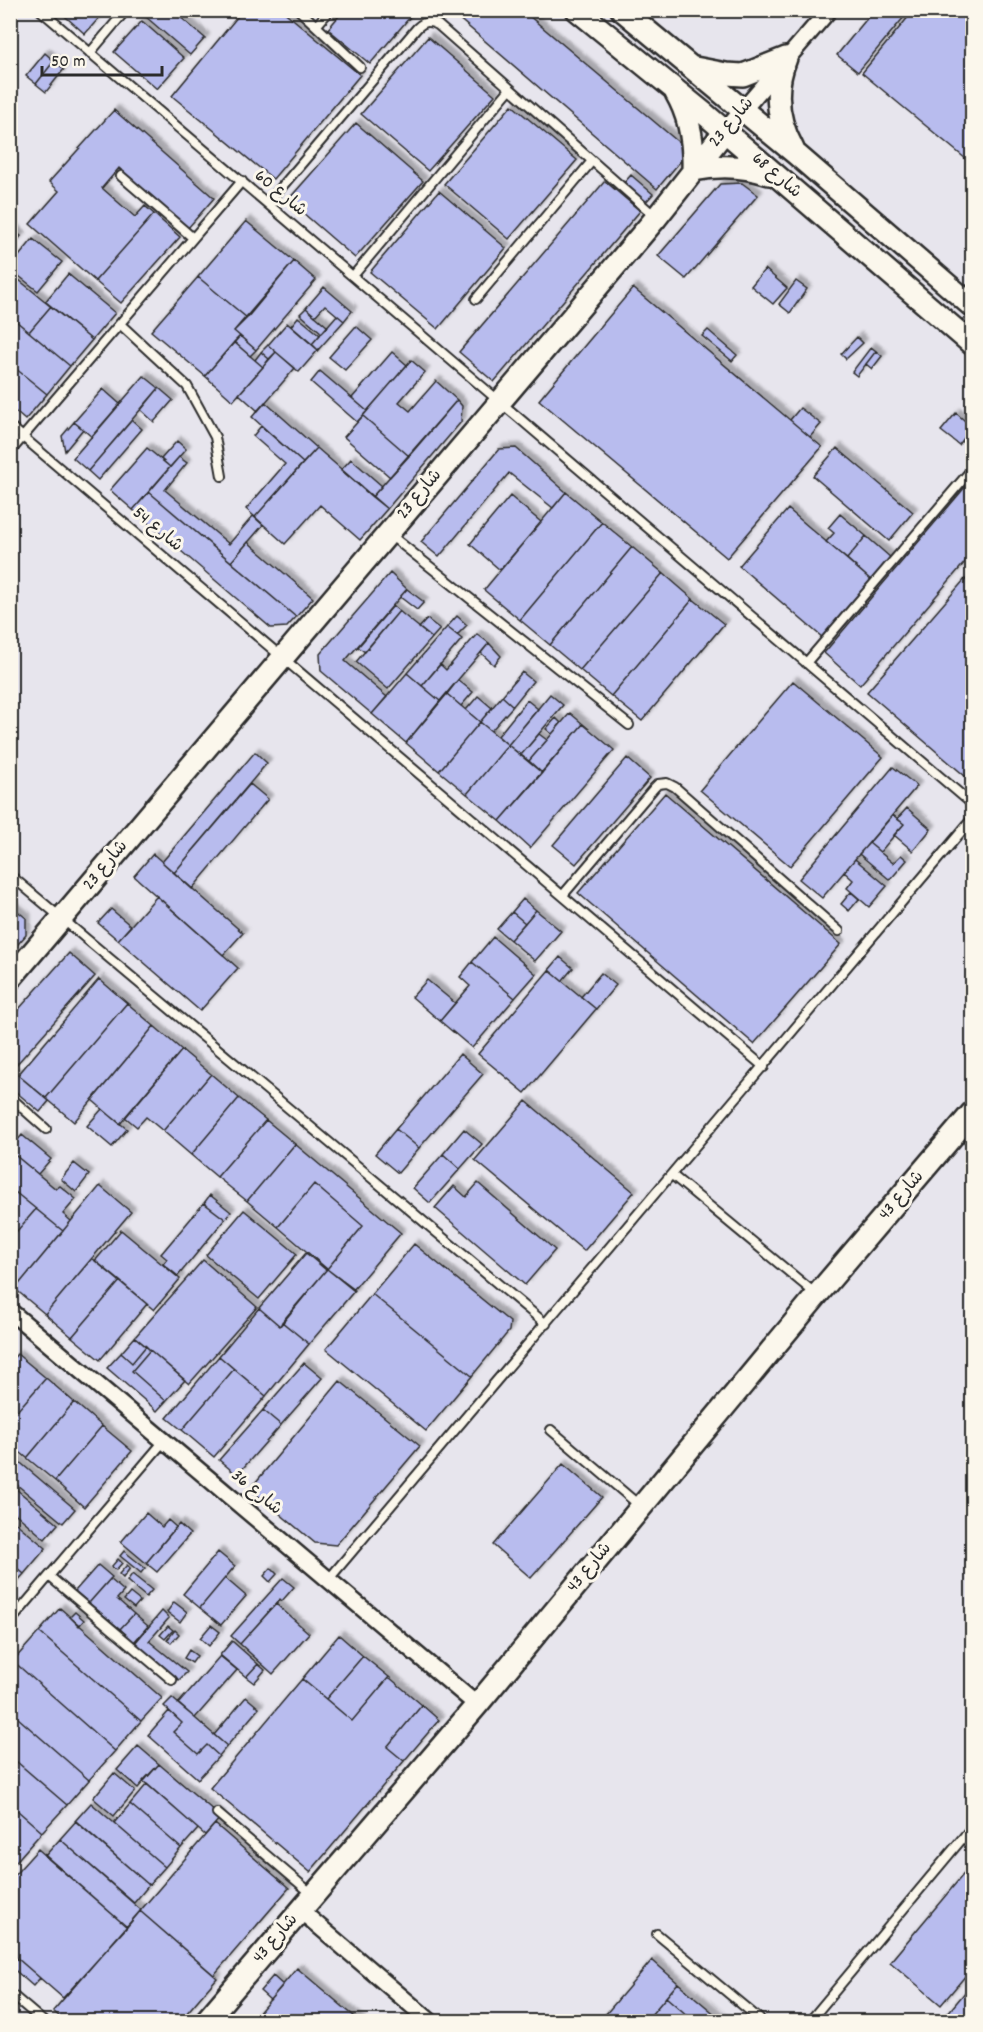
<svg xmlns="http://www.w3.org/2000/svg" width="983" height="2032" font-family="Dekko,'Playpen Sans Arabic',sans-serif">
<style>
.built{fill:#e7e5ed}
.building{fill:#b8bcee;stroke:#2b2b2b;stroke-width:1.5;filter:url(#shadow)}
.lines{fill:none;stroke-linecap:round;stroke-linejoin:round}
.lane-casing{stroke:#2b2b2b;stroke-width:12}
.street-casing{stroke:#2b2b2b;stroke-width:20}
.secondary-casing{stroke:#2b2b2b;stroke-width:26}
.lane{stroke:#fbf7ec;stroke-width:8}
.street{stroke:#fbf7ec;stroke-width:15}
.secondary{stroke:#fbf7ec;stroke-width:21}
.labels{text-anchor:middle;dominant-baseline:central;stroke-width:6;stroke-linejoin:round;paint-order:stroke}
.street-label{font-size:18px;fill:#2b2b2b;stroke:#fbf7ec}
</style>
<defs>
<filter id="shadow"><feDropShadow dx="4.5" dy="-4.5" stdDeviation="1.5" flood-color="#0004"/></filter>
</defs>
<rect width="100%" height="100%" fill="#fbf7ec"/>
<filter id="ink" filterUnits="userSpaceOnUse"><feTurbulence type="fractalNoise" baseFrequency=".0167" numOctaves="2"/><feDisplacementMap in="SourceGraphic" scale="12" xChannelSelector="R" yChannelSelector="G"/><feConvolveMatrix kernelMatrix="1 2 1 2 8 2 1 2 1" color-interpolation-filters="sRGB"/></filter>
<g filter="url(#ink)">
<path class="built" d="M11,11H972V2021H11Z"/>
<path class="building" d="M58,10H106L85,34Z
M151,10H172L205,38L190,55L146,17Z
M243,10H282L360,75L273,179L172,96Z
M344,10H416L370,64L328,29Z
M449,10H522L689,151L657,189Z
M874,10H910L858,72L837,55Z
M914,10H972V164L862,73Z
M142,21L184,58L157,89L114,52Z
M428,37L495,95L428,171L361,114Z
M45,53L54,61L36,84L26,76Z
M54,61L64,69L46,92L36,84Z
M512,105L577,160L509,239L444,184Z
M114,110L214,198L188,228L119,168L102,188L135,217L145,206L154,214L95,281L30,224L59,191L49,182Z
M356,123L423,181L355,258L288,200Z
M631,175L653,194L645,203L623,184Z
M605,181L640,211L494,382L459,352Z
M742,183L758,195L686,279L658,256L720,184Z
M439,191L506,248L438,329L370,272Z
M154,214L180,237L121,303L95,281Z
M246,221L294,261L247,318L198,277Z
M10,227L21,236L10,249Z
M33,239L62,262L38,291L10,269V267Z
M294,261L316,280L256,350L234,331Z
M765,269L787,288L773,304L751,286Z
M68,274L115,313L92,340L45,302Z
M198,277L247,318L234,331L240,336L205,376L151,331Z
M19,280L51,306L29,332L10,316V291Z
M796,281L807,289L790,313L779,304Z
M324,287L352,311L344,321L325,305L315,316L306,308Z
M633,288L822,447L727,558L539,400Z
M51,306L92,340L70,366L29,332Z
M306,308L328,327L322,333L300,314Z
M337,315L344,321L318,350L312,344Z
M10,316L70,366L47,394L10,364Z
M298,317L320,335L312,344L291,326Z
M287,323L318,350L299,372L268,345Z
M356,326L372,340L345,370L329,357Z
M708,330L737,355L732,361L702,336Z
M240,336L256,350L250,356L234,342Z
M857,337L863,343L846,359L841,354Z
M234,342L263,367L233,401L205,376Z
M268,345L276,352L269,359L261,352Z
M871,347L876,351L857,376L852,372Z
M876,351L882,356L872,369L866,364Z
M261,352L269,359L263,367L255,360Z
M276,352L295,368L258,411L239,394Z
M392,352L407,365L367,411L352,398Z
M411,360L425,372L399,402L410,411L436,381L457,400L409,456L363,416Z
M10,364L47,394L25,420L10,407Z
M320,371L367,411L357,422L311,382Z
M144,376L159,388L88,471L73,458Z
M159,388L173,400L154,422L141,410Z
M103,389L120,404L92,437L74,422Z
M457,400L462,406L461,422L387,509L372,497Z
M265,402L317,448L303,463L252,417Z
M800,408L821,424L810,437L790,420Z
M956,413L972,427L959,445L941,431Z
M363,416L409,456L390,477L344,437Z
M132,420L142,429L98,480L88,471Z
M74,422L83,429L65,451L62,436Z
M261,426L303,463L255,517L246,509L285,464L253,436Z
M177,441L186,449L170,467L161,459Z
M147,448L170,467L133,510L110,490Z
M317,448L387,509L360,540L320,505L285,544L255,517Z
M516,448L566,492L553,508L509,473L439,557L421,542L499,449Z
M837,448L913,512L889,541L813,476Z
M179,457L187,463L165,490L229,544L253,516L263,525L231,562L149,492Z
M351,459L382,486L372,497L341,470Z
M972,479V554L860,685L824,653Z
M149,492L296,617L287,627L271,628L133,510Z
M566,492L602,522L520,620L484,590Z
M510,496L541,522L500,570L470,544Z
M788,509L872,581L823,638L739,566Z
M840,514L866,536L847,559L826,542L834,533L828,528Z
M602,522L632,547L550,645L520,620Z
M866,536L891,558L872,581L847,559Z
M248,542L313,598L296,617L231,562Z
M632,547L663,573L580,670L550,645Z
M390,573L407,589L345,661L387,697L372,714L321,671L320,654Z
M663,573L693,599L611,696L580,670Z
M965,579L972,586V776H965L867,692Z
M407,589L424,602L417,610L400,597Z
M693,599L724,624L642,721L611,696Z
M393,606L399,611L365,652L358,647Z
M399,611L432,638L388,689L356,662Z
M457,616L467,625L457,635L447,627Z
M427,619L440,629L432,638L419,628Z
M447,627L462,639L422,686L407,673Z
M477,634L489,643L440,701L422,686L440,664L446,670Z
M489,643L501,656L494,665L481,653Z
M522,672L533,681L513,706L502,696Z
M407,673L440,701L406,743L372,714Z
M458,680L473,692L461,706L447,694Z
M793,681L883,757L790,866L700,790Z
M447,694L480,722L439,771L406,743Z
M550,694L563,705L521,755L508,745Z
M478,696L492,708L480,722L466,710Z
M502,696L513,706L491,731L480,722Z
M527,700L538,709L508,745L498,736Z
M570,713L583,724L542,773L529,761Z
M556,718L561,723L552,734L546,729Z
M480,722L508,745L467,794L439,771Z
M583,724L614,750L530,848L500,821Z
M539,734L547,740L529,761L521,755Z
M508,745L542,773L500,821L467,794Z
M255,752L267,763L174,873L162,862Z
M627,758L650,778L576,864L553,845Z
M893,767L917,786L822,898L799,879Z
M250,784L268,799L192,889L174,873Z
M665,793L841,944L754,1044L578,893Z
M907,808L931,829L913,851L894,835L904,824L897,819Z
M893,815L904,824L880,852L869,843Z
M869,843L893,863L901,855L907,860L890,880L859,854Z
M153,854L243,933L223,955L134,876Z
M855,859L887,886L869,907L847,888L853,880L844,872Z
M851,892L859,899L849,911L841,904Z
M157,896L238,968L200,1011L118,940Z
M523,899L536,910L525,923L512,912Z
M10,905L26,918V935L10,953Z
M111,909L131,926L118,940L98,923Z
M536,910L561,931L535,961L510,940Z
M512,912L525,923L510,940L497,929Z
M493,937L536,974L515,998L472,962Z
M69,953L95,976L16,1065L10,1060V1019Z
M560,957L573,968L562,981L549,970Z
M472,962L515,998L472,1048L440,1021L470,986L460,977Z
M549,970L596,1009L525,1093L478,1054Z
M601,973L616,985L596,1009L581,997Z
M99,979L127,1003L46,1098L18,1075Z
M427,980L455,1003L440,1021L412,997Z
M127,1003L154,1026L74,1122L46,1098Z
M154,1026L182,1050L120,1124L92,1100Z
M182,1050L211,1074L163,1131L146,1117L137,1127L125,1117Z
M460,1054L483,1074L419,1148L396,1129Z
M13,1071L49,1101L40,1112L10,1087V1074Z
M211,1074L239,1098L191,1155L163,1131Z
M239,1098L266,1120L217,1177L191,1155Z
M526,1101L634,1192L584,1251L475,1160Z
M102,1109L127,1129L112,1147L87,1126Z
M266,1120L295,1144L247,1201L217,1177Z
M396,1129L419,1148L398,1173L375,1154Z
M464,1129L482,1144L460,1169L443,1154Z
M22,1135L51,1159L38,1174L10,1151V1149Z
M295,1144L401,1233L353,1290L327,1269L363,1226L314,1184L278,1227L247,1201Z
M10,1151L56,1189L60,1186L76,1199L63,1214L71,1221L63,1231L10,1188Z
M443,1154L460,1169L430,1203L413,1188Z
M74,1163L89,1175L76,1192L61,1179Z
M478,1183L555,1250L525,1285L435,1208L454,1186L466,1197Z
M314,1184L363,1226L327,1269L278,1227Z
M100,1186L131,1212L45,1314L15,1289Z
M10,1188L36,1209L10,1239Z
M210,1195L231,1212L225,1219L204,1203Z
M204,1203L225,1219L178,1276L163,1264L167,1259L161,1254Z
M36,1209L63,1231L15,1289L10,1285V1239Z
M244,1210L297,1254L259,1299L206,1255Z
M121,1230L180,1279L154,1310L95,1261Z
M414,1244L510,1322L509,1331L472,1376L372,1294Z
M306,1253L326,1270L280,1326L259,1308Z
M92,1258L120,1281L72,1337L45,1314Z
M203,1260L257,1307L189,1384L135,1337Z
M327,1269L355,1290L309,1344L282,1322Z
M120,1281L147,1304L100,1360L72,1337Z
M372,1294L472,1376L426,1431L326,1349Z
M259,1308L280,1326L282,1322L309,1344L266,1396L219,1356Z
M135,1337L146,1346L132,1363L121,1353Z
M146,1346L150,1350L132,1371L166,1401L157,1411L107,1368L121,1353L132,1363Z
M150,1350L185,1380L166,1401L132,1371Z
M17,1354L46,1378L10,1419V1362Z
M219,1356L234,1369L182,1430L167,1418Z
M304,1363L322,1378L281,1425L263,1410Z
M234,1369L266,1396L214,1457L182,1430Z
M46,1378L74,1402L27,1458L10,1444V1419Z
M340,1381L420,1446L336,1545L315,1543L250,1489Z
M74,1402L102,1426L55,1481L27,1458Z
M263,1410L281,1425L237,1475L219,1460Z
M102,1426L132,1451L84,1507L55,1481Z
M16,1459L75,1509L63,1523L10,1479V1465Z
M563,1464L602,1497L531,1578L493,1545Z
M10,1484L58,1524L45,1539L10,1509Z
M146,1513L162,1527L168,1520L176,1527L146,1563L121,1542Z
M10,1518L46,1548L24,1574L10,1562Z
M179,1524L190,1534L157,1572L146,1563Z
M124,1551L145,1568L141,1573L120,1556Z
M218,1552L235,1566L200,1608L183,1594Z
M118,1559L122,1563L116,1570L111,1567Z
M10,1562L24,1574L10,1589Z
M98,1565L112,1577L89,1603L75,1591Z
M127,1565L130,1568L123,1578L119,1574Z
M271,1568L277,1574L270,1582L264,1576Z
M132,1574L152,1590L146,1597L127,1581Z
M225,1578L246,1596L221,1625L200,1608Z
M283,1578L294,1587L282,1601L280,1599L240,1644L231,1636Z
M110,1579L124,1591L117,1599L134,1614L120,1629L89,1603Z
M130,1593L140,1601L134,1608L124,1600Z
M174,1602L187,1612L180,1622L167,1612Z
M276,1604L309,1633L273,1674L240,1644Z
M60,1608L162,1698L141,1721L39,1632Z
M162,1611L169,1618L149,1641L187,1672L179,1680L135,1643Z
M75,1612L84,1620L79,1626L70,1617Z
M134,1614L148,1626L134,1642L120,1629Z
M211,1625L220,1632L209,1646L200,1638Z
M168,1626L173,1630L165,1639L160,1635Z
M175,1630L179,1634L171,1643L167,1640Z
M39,1632L141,1721L115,1751L13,1661Z
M339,1635L363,1656L326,1699L302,1679Z
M232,1641L258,1664L246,1677L220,1655Z
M189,1650L197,1656L192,1663L184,1658Z
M220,1656L237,1670L195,1718L178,1704Z
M363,1656L389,1677L352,1721L326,1699Z
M13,1661L115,1751L89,1780L10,1711V1664Z
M258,1664L265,1670L254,1683L246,1677Z
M389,1677L422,1705L387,1747L404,1761L310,1872L210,1788L302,1679L352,1721Z
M246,1697L259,1708L227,1746L214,1735Z
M172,1698L227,1746L219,1756L207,1745L198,1754L173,1732L182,1723L164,1706Z
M422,1705L439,1720L404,1761L387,1747Z
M10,1711L89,1780L67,1805L10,1756Z
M169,1711L182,1723L173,1732L198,1754L207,1745L219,1756L198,1779L148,1735Z
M138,1746L159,1764L138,1788L117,1770Z
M10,1756L67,1805L42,1832L10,1804Z
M159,1764L221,1817L205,1835L143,1781Z
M114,1773L135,1791L114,1816L93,1798Z
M147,1784L198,1829L181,1848L130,1804Z
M91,1803L165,1867L149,1885L75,1821Z
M10,1804L42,1832L12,1866L10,1865Z
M130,1804L181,1848L165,1867L114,1823Z
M76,1821L149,1885L134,1903L60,1839Z
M215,1824L289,1888L214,1975L140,1911Z
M60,1839L141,1910L127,1927L45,1856Z
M38,1849L127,1927L63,1998L10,1952V1880Z
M972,1864V1968L941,2005L890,1962Z
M140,1911L217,1978L179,2022H66L53,2011Z
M17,1958L40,1978L33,1986L10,1966Z
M652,1960L678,1983L645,2022H599Z
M297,1968L361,2022H251Z
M273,1976L283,1985L270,2000L260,1991Z
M678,1983L724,2022H695L666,1997Z
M972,1984V2022H955L947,2014Z
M666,1997L695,2022H645Z"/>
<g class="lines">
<defs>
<path id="lane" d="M40,10L972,804
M299,10L360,67
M316,26L330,10
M90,53L126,10
M121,176L193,238
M268,203L417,28C424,21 430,20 438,25L656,217
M353,276L510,89
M476,299L592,161
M120,324L187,386L215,437L222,476
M10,426L764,1067
M10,452L242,181
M389,534L629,725
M806,663L972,469
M10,875L546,1324
M563,895L654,788L658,784L667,783L675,787L839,931
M10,1097L46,1129
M672,1175L817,1295
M551,1430L640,1506
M49,1576L172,1680
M328,1580L972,819
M10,1622L164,1441
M217,1813L312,1894
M657,1934L763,2022
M10,1993L44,2022
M809,2022L972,1827"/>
<path id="street" d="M724,132L829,10
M10,1311L477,1705
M300,1910L431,2022"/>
<path id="secondary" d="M577,10L706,115L972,344
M622,10L796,154L972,306
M786,58C773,90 777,120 793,149
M695,68L726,74L743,75L786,58
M676,93C690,117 694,143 693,170
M693,170C718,165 743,165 769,174
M10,979L656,218L724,132
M205,2022L477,1705L817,1295L972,1113"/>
</defs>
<use href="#lane" class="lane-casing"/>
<use href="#street" class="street-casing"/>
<use href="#secondary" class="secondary-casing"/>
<use href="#lane" class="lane"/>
<use href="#street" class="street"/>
<use href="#secondary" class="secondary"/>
</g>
</g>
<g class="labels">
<g class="street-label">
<text transform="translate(732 123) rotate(-50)">شارع 23</text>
<text transform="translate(776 176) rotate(41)">شارع 68</text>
<text transform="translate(280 194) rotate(40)">شارع 60</text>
<text transform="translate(420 495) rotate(-50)">شارع 23</text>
<text transform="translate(157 530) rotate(40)">شارع 54</text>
<text transform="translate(106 866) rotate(-50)">شارع 23</text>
<text transform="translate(902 1196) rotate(-49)">شارع 43</text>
<text transform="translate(256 1493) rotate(40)">شارع 36</text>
<text transform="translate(590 1568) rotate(-50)">شارع 43</text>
<text transform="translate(276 1939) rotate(-49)">شارع 43</text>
</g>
</g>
<rect width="983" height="2032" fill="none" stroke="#fbf7ec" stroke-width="36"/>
<rect x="18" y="18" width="947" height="1996" fill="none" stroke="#2b2b2b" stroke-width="2" filter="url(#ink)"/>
<path d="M42 66v9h120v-9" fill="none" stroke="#2b2b2b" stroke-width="3"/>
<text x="51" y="66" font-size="18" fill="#2b2b2b" stroke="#fbf7ec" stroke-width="4.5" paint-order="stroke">50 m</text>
</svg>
